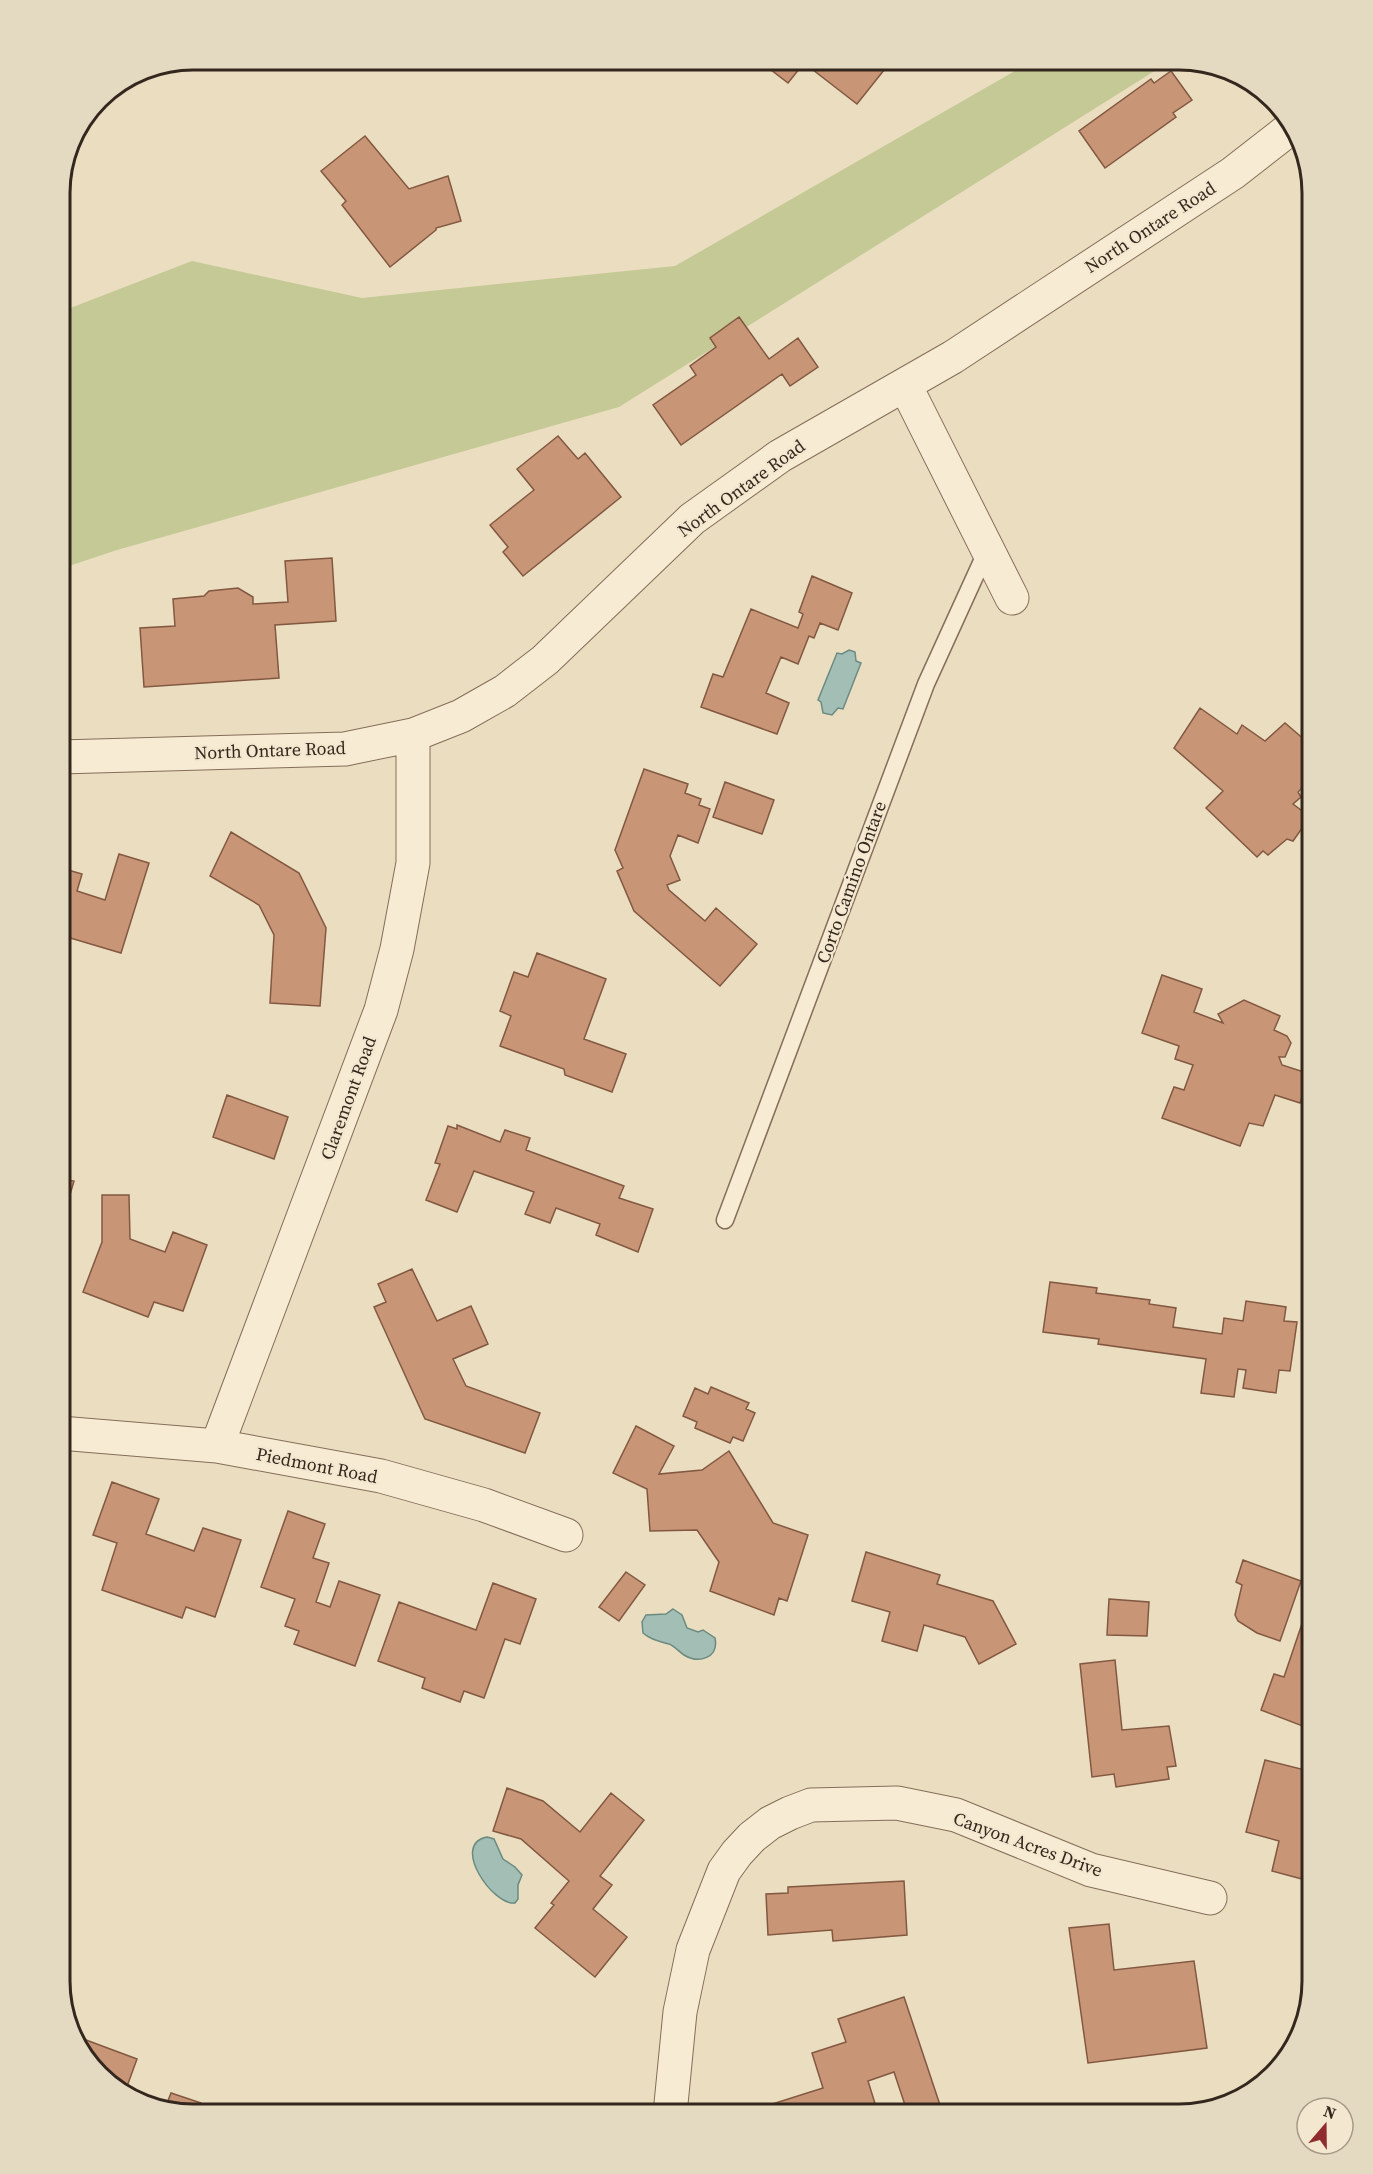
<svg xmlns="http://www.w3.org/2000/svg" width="1373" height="2174" font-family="'Source Serif 4',serif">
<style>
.green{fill:#c4c995}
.water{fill:#a3beb5;stroke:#6b8b82;stroke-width:1.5}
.building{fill:#c89677;stroke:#825840;stroke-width:1.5}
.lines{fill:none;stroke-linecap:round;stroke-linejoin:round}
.lane-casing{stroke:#846e59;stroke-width:19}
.street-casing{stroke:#846e59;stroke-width:35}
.lane{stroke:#f7ebd3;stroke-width:16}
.street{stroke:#f7ebd3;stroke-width:33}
.labels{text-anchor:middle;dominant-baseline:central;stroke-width:4.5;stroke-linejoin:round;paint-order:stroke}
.street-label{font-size:18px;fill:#34271d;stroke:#f3e8cf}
.rim{fill:none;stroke:#34271d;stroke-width:3}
</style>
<rect width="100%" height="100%" fill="#ebddc0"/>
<path class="green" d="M1034,60H1172L619,407L117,550L60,569V312L192,261L362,298L675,266Z"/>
<path class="water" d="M849,650L855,652L856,661L861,663L843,709L838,708L832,715L823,713L821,702L818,700L837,653L842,654Z
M673,1609L682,1615L687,1628L698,1632L703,1630L715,1638C719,1658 699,1664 684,1655C679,1652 675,1646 669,1644C659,1641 651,1640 643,1633L642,1622L646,1615L666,1614Z
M487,1837L494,1839L503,1859L515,1867L522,1875L518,1885V1899L515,1903C493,1906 450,1844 487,1837Z"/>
<path class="building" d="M758,60H882L888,65L857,104L804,63L788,83Z
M1171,71L1192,100L1173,113L1176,117L1105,168L1079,131L1151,79L1154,83Z
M365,136L409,189L448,176L461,221L436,228V230L390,267L342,205L346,201L321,171Z
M739,317L769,359L798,338L818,367L790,386L782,374L681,445L653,405L696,375L690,366L716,347L710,338Z
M558,436L578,459L585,453L621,497L523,576L503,552L508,547L490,525L534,490L517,469Z
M332,558L336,621L275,625L279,678L144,687L140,628L175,626L173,599L204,596L209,591L238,588L253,597V604L288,602L285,561Z
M812,576L852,593L838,630L820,623L814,638L809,636L798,664L781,657L766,693L789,703L777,734L701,707L713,674L723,677L751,609L798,628L803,614L799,612Z
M1200,708L1237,734L1242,725L1265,741L1285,723L1306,741L1312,734L1313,735V777L1298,792L1301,797L1293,804L1310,817L1293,841L1287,839L1268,855L1263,851L1257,857L1206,808L1223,791L1174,748Z
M644,769L688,784L685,793L701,799L699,805L710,809L698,843L678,835L670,856L680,880L667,885L669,890L705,921L716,908L757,944L720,986L634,911L617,871L623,868L615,850Z
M725,782L774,800L762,834L713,817Z
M231,832L299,873L326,928L320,1006L270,1003L274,935L259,905L210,876Z
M119,854L149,863L121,953L60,935V862L63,863L61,868L82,874L77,891L105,900Z
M537,953L606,979L584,1039L626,1054L612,1092L565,1075L564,1069L500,1046L511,1016L500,1011L514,972L528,977Z
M1162,975L1202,989L1194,1012L1223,1023L1218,1014L1244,1000L1280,1016L1274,1030L1287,1036L1291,1043L1285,1057H1279L1282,1065L1310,1074L1300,1103L1275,1095L1263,1126L1249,1123L1240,1146L1162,1118L1174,1087L1184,1090L1193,1065L1175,1059L1179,1046L1142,1033Z
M227,1095L288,1117L274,1159L213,1137Z
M457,1125L500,1142L505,1130L530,1138L526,1150L624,1186L619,1198L653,1209L638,1252L596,1235L600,1224L556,1208L550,1223L525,1214L534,1192L474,1171L457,1212L426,1200L440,1164L435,1163L448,1126L457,1129Z
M60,1179L74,1181L60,1228Z
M102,1195H129L130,1239L165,1252L173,1232L207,1245L183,1311L154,1302L148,1317L83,1292L102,1242Z
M412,1269L437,1321L471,1306L488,1344L453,1359L466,1386L540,1413L525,1453L425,1419L374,1307L386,1302L378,1284Z
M1050,1282L1097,1288L1096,1293L1150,1300L1149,1304L1176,1308L1173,1327L1222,1334L1224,1318L1243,1321L1246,1301L1286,1307L1284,1321L1297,1322L1290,1371L1279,1370L1276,1393L1243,1388L1246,1370L1238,1369L1234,1397L1201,1393L1206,1359L1098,1344L1099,1339L1043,1332Z
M711,1387L749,1403L746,1409L755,1413L743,1441L733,1437L730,1443L695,1428L697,1422L683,1416L695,1388L708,1394Z
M636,1426L674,1446L659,1474L702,1470L729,1451L773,1523L808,1535L787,1601L779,1598L774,1615L710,1591L719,1562L697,1530L650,1531L647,1489L613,1473Z
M112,1482L159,1499L146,1534L194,1551L203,1528L241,1540L215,1617L186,1607L182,1618L102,1590L117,1543L93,1535Z
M288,1511L325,1524L313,1558L329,1563L316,1602L330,1607L339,1581L380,1595L355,1666L294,1644L299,1631L285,1626L295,1599L261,1587Z
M866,1552L940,1575L937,1584L993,1601L1016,1644L979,1664L965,1637L924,1625L917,1651L882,1641L890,1612L852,1601Z
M1243,1560L1301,1581L1280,1641L1257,1633L1238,1621L1235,1615L1242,1585L1236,1582Z
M626,1572L645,1585L619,1621L599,1607Z
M493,1583L536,1599L520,1644L505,1639L484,1698L464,1691L460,1702L422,1688L425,1678L378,1661L399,1602L476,1630Z
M1109,1599L1149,1602L1147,1636L1107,1635Z
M1309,1603L1313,1604V1730L1261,1710L1274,1674L1284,1677Z
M1115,1660L1122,1730L1169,1726L1176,1766L1167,1767L1169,1779L1116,1787L1114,1774L1092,1777L1080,1664Z
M1265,1760L1313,1772V1882L1272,1871L1279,1841L1246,1832Z
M507,1788L543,1801L580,1832L611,1793L644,1820L600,1876L612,1885L593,1909L627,1937L595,1977L535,1928L554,1905L551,1903L569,1881L521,1839L493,1831Z
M904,1881L907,1935L833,1941L832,1930L768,1935L766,1894L788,1893V1887Z
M1109,1924L1114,1970L1194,1961L1207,2048L1088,2063L1069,1928Z
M904,1997L943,2114H908L894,2072L868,2081L878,2113L876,2114H768L766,2106L823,2088L812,2053L846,2042L838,2019Z
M78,2037L137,2059L125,2092L166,2106L171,2093L201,2103L197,2114H185L120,2092L76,2042Z
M229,2107L248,2114H227Z"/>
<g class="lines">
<defs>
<path id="lane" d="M725,1220L926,684L987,550"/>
<path id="street" d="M905,385L1012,598
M60,757L345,749L413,735L461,716L505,691L545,660L692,519L780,456L953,357L1233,173L1292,127
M60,1433L217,1446L381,1476L484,1505L566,1535
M217,1446L381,1010L397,949L413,863V735
M670,2114L680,2012L693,1950L724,1871L737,1853L752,1837L770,1823L790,1813L811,1805L897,1803L956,1815L1091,1870L1210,1898"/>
</defs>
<use href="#lane" class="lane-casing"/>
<use href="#street" class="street-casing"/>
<use href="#lane" class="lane"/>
<use href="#street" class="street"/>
</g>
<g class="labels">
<g class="street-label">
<text transform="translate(1150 227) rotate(-33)">North Ontare Road</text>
<text transform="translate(741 488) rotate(-36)">North Ontare Road</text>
<text transform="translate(270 750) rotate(-2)">North Ontare Road</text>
<text transform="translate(851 882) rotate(-70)">Corto Camino Ontare</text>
<text transform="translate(348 1098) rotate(-70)">Claremont Road</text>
<text transform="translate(317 1465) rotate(11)">Piedmont Road</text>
<text transform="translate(1028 1844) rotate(20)">Canyon Acres Drive</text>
</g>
</g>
<path d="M0 0H1373V2174H0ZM193 70H1179A123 123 0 0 1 1302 193V1981A123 123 0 0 1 1179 2104H193A123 123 0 0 1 70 1981V193A123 123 0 0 1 193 70Z" fill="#e4d9c1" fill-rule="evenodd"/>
<path class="rim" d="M193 70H1179A123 123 0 0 1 1302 193V1981A123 123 0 0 1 1179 2104H193A123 123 0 0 1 70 1981V193A123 123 0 0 1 193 70Z"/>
<g transform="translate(1325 2126) rotate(20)"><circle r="28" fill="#f3e8cf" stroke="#a79b88" stroke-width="1.5"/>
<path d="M0-4.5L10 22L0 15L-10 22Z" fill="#902c30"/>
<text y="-9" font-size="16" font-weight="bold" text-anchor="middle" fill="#34271d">N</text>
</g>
</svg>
